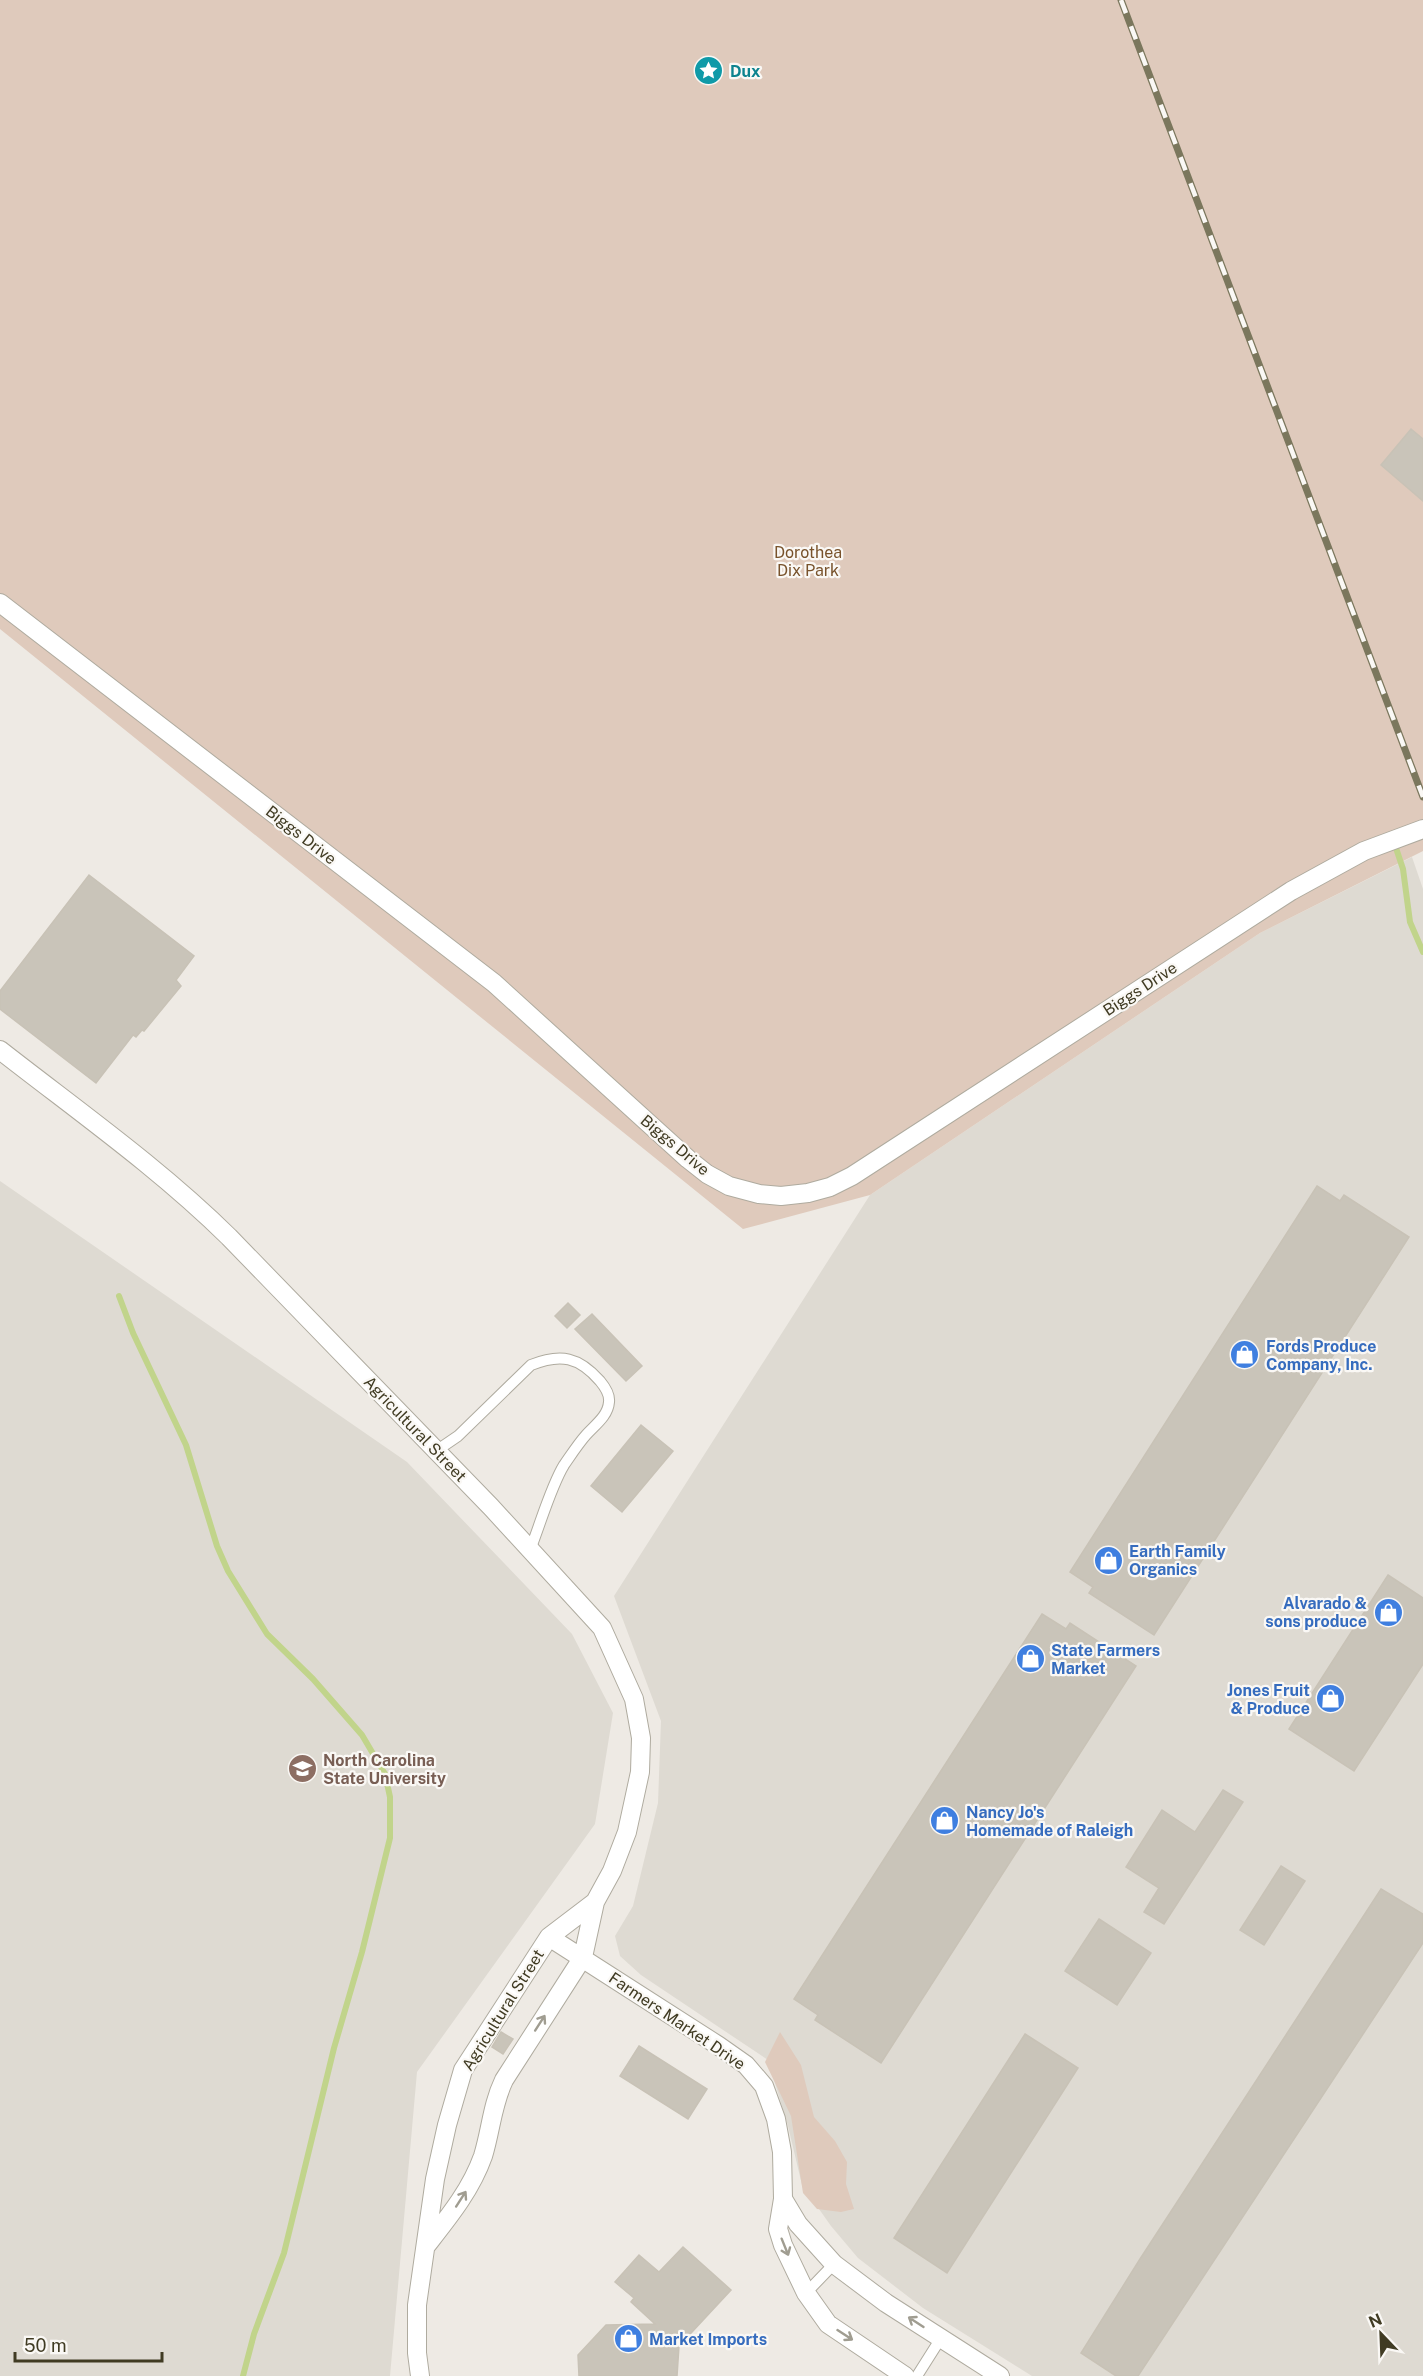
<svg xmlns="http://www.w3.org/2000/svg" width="1423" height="2376" font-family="'Public Sans',sans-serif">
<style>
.built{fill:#dedad2}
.green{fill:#dfcabc}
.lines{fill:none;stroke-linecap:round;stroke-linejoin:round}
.stream{stroke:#c1d48b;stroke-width:6}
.building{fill:#c9c4b9;stroke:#c8c2b6;stroke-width:1.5}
.service-casing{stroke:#afab9f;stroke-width:12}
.minor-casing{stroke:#afab9f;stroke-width:20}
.service{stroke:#fff;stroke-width:10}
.minor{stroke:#fff;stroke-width:18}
.rail-casing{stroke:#7b775d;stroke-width:7}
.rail{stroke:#faf8f5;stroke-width:4.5;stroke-dasharray:14;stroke-linecap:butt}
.oneway{stroke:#a09d91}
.labels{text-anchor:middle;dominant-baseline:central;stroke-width:4.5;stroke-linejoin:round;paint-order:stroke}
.culture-label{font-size:16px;font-weight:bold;fill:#0d838f;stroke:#faf8f5;text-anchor:start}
.park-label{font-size:16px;fill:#78522b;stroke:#faf8f5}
.street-label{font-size:16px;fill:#403b23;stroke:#faf8f5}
.shop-label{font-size:16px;font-weight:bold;fill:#366cbe;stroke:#faf8f5;text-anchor:start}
.education-label{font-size:16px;font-weight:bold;fill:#785e54;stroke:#faf8f5;text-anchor:start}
</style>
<rect width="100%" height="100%" fill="#eeeae4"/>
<path class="built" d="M1412,857L1423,889V2376H1032L923,2308L858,2258L831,2226L802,2185L788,2126L768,2060L641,1975L620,1956L615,1936L633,1906L658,1803L661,1721L614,1596L870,1195L1260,933Z
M0,1181L407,1462L572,1634L613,1713L595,1824L417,2072L390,2376H0Z"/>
<path class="green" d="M0,0H1423V851L1260,933L870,1195L743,1229L0,629Z
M780,2032L801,2065L814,2117L835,2141L847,2162L846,2184L854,2209L841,2212L817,2209L803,2193L791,2116L765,2062Z"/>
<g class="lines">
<path class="stream" d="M1395,845L1403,869L1410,922L1423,952
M119,1296L133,1333L186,1445L217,1546L228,1571L267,1634L313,1679L362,1735L385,1774L390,1797V1838L362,1952L334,2048L284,2253L254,2334L243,2376"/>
</g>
<path class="building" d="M1411,429L1423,439V501L1381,465Z
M89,875L194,956L176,980L181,986L144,1031L142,1030L136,1037L133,1035L96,1083L0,1009V991Z
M1317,1186L1340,1201L1344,1195L1409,1237L1154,1635L1089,1593L1093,1587L1070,1572Z
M568,1303L580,1315L567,1328L555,1316Z
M592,1314L642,1366L626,1381L575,1329Z
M641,1425L673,1451L622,1512L591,1486Z
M1388,1575L1423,1598V1664L1354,1771L1289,1729Z
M1042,1614L1066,1629L1070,1623L1136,1666L881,2063L815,2020L818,2015L794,1999Z
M1223,1790L1243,1802L1164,1924L1144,1912L1159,1888L1126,1867L1162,1810L1195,1832Z
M1281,1866L1305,1881L1264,1945L1240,1930Z
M1381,1889L1423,1914V1943L1138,2376H1116L1081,2353L1140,2259Z
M1099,1919L1151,1953L1117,2005L1065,1971Z
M501,2032L513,2039L503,2054L492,2047Z
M1025,2034L1078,2068L947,2273L894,2238Z
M639,2046L707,2089L688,2119L620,2076Z
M683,2247L731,2290L679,2346L677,2376H579L578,2355L606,2325L655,2324L631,2302L634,2298L615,2282L639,2255L659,2272Z"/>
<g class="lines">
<defs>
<path id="service" d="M436,1451L458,1436L531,1365C561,1353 579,1357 600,1381C605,1387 610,1394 609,1402C608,1416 595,1425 586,1435C578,1444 571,1455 564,1465C551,1486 540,1525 530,1550
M806,2293L834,2264
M917,2376L941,2338"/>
<path id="minor" d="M0,603L494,983L688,1159L707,1174L729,1186L759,1194L781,1196L808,1193L830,1187L852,1176L1291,891L1364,851L1423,829
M0,1050C78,1111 159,1168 229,1237L491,1507L602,1628L634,1699L641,1738L640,1772L627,1832L612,1871L595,1902L583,1957L504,2080C492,2105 491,2130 483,2156C471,2190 448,2218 426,2246
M549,1937L719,2046L746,2065L764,2086L776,2119L782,2152L783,2199L778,2229L783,2245L806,2293L828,2324L905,2376
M783,2199L798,2224L834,2264L886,2303L1000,2376
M420,2376L417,2353V2305L435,2179L447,2125L463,2070L549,1937L595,1902"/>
</defs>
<use href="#service" class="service-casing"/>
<use href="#minor" class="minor-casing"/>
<use href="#service" class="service"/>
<use href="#minor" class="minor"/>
<defs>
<path id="rail" d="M1121,0L1423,797"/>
</defs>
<use href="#rail" class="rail-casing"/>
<use href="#rail" class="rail"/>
</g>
<defs><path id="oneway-shaft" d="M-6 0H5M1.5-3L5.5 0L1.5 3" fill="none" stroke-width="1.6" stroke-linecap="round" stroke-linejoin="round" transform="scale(1.5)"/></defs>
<g class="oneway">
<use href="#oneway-shaft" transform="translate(540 2023) rotate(-57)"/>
<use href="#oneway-shaft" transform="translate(461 2199) rotate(-57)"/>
<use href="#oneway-shaft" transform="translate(785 2247) rotate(68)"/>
<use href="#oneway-shaft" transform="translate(916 2322) rotate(-147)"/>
<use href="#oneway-shaft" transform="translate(845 2335) rotate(33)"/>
</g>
<defs>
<symbol id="sight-disc" viewBox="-11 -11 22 22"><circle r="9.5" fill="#0f9aa8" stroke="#faf8f5"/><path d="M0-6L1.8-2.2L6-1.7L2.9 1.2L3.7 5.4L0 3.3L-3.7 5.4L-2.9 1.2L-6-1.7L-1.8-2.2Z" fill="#fff"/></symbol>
<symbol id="shop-disc" viewBox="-11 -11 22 22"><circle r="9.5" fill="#3f7fe0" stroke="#faf8f5"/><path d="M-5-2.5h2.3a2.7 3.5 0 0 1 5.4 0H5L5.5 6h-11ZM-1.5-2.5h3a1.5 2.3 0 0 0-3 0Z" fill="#fff"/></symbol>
<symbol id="university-disc" viewBox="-11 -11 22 22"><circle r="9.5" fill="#8d6e63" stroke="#faf8f5"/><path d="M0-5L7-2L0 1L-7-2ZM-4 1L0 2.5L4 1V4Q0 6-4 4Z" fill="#fff"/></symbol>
</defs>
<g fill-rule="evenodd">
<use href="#sight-disc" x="692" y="54" width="33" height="33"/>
<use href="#shop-disc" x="1228" y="1338" width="33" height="33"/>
<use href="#shop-disc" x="1092" y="1544" width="33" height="33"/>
<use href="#shop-disc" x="1372" y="1596" width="33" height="33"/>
<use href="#shop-disc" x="1014" y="1642" width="33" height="33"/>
<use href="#shop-disc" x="1314" y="1682" width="33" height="33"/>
<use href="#university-disc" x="286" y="1752" width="33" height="33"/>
<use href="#shop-disc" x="928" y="1804" width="33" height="33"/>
<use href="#shop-disc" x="612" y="2322" width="33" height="33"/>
</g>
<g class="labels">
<g class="culture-label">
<text x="730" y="71">Dux</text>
</g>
<g class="park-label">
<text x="808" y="552">Dorothea<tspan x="808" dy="18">Dix Park</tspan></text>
</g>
<g class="street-label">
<text transform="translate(301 835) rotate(38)">Biggs Drive</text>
<text transform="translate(1140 989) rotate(-33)">Biggs Drive</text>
<text transform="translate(675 1145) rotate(40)">Biggs Drive</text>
<text transform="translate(415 1429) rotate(46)">Agricultural Street</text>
<text transform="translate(503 2010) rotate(-58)">Agricultural Street</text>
<text transform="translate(677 2021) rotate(34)">Farmers Market Drive</text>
</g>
<g class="shop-label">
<text x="1266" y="1346">Fords Produce<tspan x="1266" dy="18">Company, Inc.</tspan></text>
<text x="1129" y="1551">Earth Family<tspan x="1129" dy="18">Organics</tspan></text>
<text x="1367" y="1603" text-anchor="end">Alvarado &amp;<tspan x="1367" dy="18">sons produce</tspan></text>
<text x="1051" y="1650">State Farmers<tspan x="1051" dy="18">Market</tspan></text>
<text x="1310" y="1690" text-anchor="end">Jones Fruit<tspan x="1310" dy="18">&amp; Produce</tspan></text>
<text x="966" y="1812">Nancy Jo's<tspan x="966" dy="18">Homemade of Raleigh</tspan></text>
<text x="649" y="2339">Market Imports</text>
</g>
<g class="education-label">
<text x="323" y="1760">North Carolina<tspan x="323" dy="18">State University</tspan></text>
</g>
</g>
<g transform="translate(1381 2334) rotate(337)" stroke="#faf8f5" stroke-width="4.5" paint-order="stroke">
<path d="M0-4.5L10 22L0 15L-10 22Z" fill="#403b23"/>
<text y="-9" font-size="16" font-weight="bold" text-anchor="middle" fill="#403b23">N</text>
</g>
<path d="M15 2352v9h147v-9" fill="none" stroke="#403b23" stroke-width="3"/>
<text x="24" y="2352" font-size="18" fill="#403b23" stroke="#faf8f5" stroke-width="4.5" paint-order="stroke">50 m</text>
</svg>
